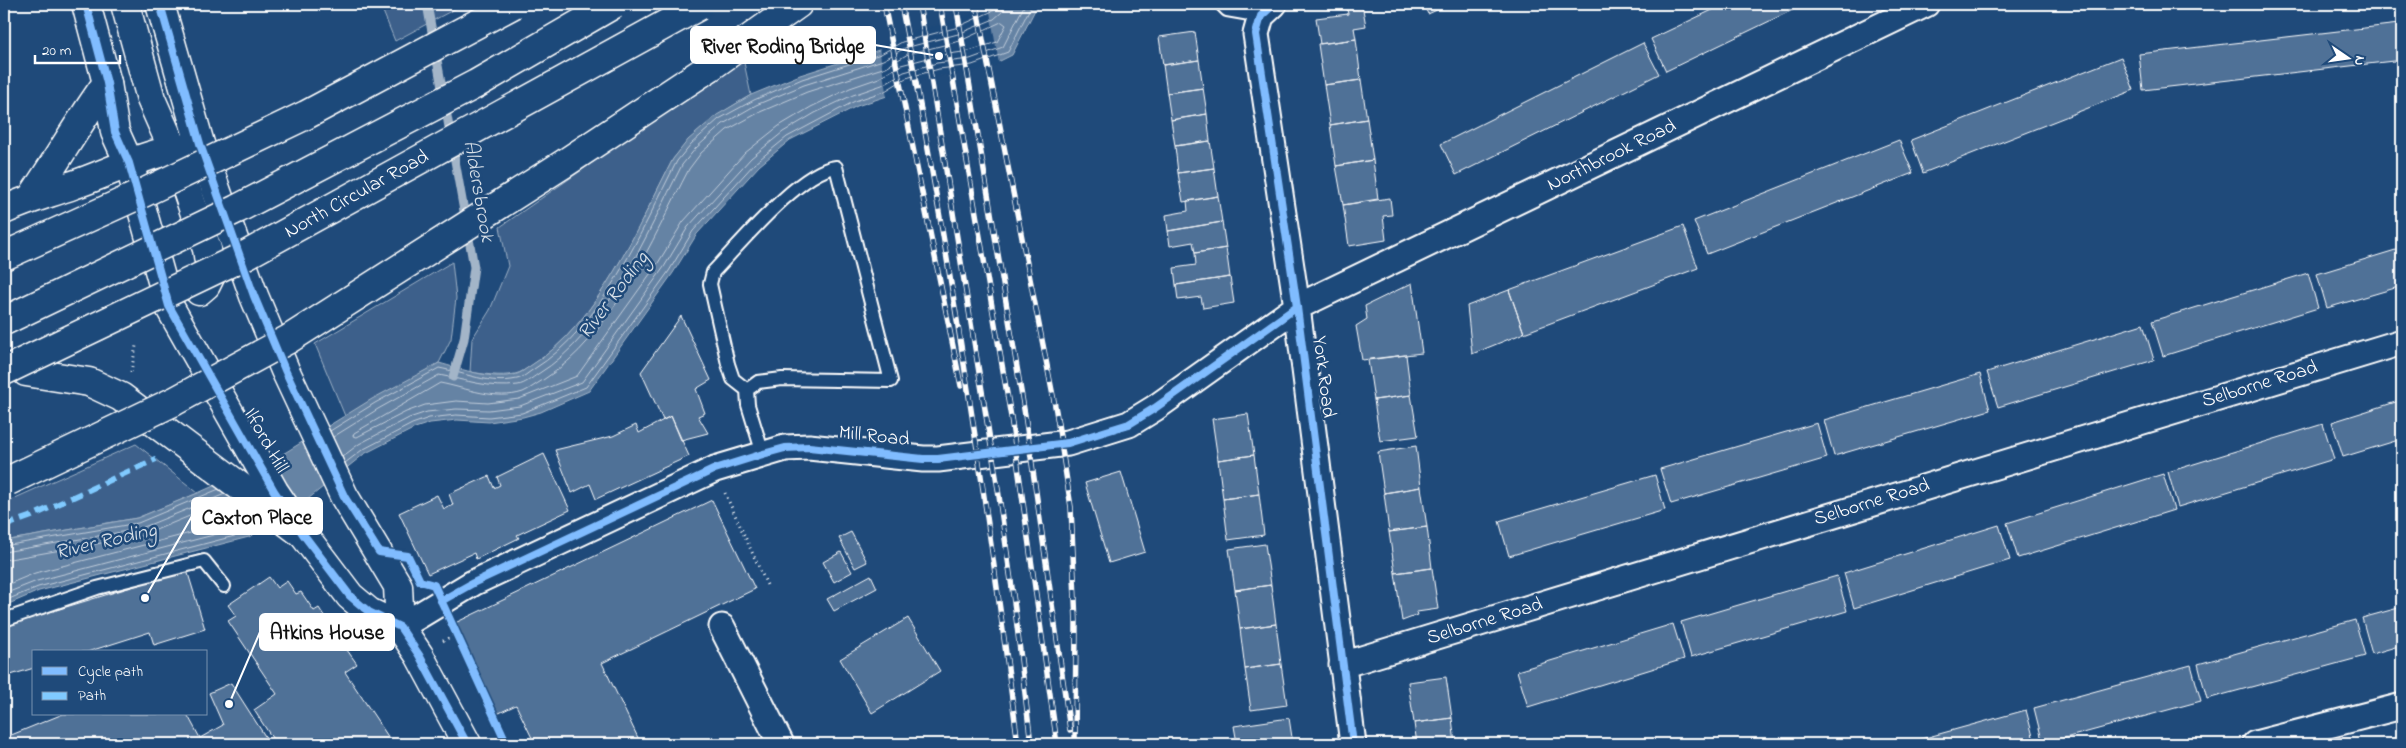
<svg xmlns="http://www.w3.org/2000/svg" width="2406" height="748" font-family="'Indie Flower',sans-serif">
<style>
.green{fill:#3c618b;stroke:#9eb0c5}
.water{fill:#6583a4;stroke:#a3b5c8}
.pier{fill:#1f4a7a}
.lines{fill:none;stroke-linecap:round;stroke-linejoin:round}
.shore{stroke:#c1cddb;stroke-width:1}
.stream{stroke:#a3b5c8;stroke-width:9}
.building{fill:#507197;stroke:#fff}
.lane-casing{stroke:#fff;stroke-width:16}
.street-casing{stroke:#fff;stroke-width:29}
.primary-casing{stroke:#fff;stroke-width:31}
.highway-casing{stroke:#fff;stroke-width:31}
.path{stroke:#fff;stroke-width:3;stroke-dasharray:1 4;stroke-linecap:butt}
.lane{stroke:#1f4a7a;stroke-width:12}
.street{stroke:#1f4a7a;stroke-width:25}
.primary{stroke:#1f4a7a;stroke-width:28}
.highway{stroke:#1f4a7a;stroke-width:28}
.rail-casing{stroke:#fff;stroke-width:5.5}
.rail{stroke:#1f4a7a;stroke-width:4;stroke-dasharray:11;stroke-linecap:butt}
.highway-bridge-casing{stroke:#fff;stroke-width:31;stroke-linecap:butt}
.highway-bridge{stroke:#1f4a7a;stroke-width:28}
.quiet{stroke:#80caff;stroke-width:6;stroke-dasharray:12 6;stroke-linecap:butt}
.cycleway-casing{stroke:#1f4a7a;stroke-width:11}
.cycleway{stroke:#80bcff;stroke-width:8}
.labels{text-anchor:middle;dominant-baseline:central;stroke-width:5;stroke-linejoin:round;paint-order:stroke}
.street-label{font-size:20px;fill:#fff;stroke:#1f4a7a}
.water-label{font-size:21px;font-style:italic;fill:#d8e0e8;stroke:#1f4a7a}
.leader{fill:none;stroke:#fff;stroke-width:2}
.callout-dot{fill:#fff;stroke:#1f4a7a;stroke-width:2}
.callout{fill:#fff;stroke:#fff;stroke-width:2}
.callout-label{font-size:21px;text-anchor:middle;font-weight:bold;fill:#111}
</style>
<rect width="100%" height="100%" fill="#1f4a7a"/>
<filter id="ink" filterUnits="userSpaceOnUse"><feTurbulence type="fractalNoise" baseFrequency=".02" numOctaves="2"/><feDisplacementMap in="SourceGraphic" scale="10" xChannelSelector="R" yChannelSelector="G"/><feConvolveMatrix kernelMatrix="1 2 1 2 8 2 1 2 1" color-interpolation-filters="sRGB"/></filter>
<g filter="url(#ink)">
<path class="green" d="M380,4H464L395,41Z
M743,58L751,95C719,113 696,130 673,159C639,225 597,325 532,365C527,368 521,373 515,374C500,377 484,374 470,372L472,339L490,310L508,266L500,227Z
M452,262L456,298L451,339L439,363L345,416L315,344Z
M136,444L198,493L137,518L4,541V503Z"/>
<path class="water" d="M995,4H1038L1012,55L998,62L908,82L887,96L857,106L790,140L759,166L697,234L673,273L589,391L541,412L523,417L489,422L457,420L430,423L415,428L364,454L303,503L249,537L39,591L4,606V541L137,518L198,493L278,457L372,399L439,363C461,369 495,381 517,374C523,372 528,367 533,364C597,325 639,224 673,159L688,140L717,115L751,95L800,75L879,50L900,37L938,28L988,9Z"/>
<path class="pier" d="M989,6L999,64L973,72L940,76L909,84L887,98L879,47L899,35L953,21Z"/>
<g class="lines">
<path class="shore" d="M1002,22L1006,25L997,42L969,51L936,56L901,65L879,78L850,88L811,107L779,126L745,153L683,222L658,263L577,376L519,399L488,403L456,401L425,405L406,412L357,437L353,436L354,433L440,383C466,388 496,401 523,392C530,389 536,384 543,380C612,337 652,240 689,169L701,153L727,130L760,112L807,92L886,67L908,54L960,41Z
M330,431L375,403L439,368C465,373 490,385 517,379C523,378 529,372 534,369C602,327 641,231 677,161L691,144L719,119L754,100L802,79L881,54L902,42L955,28L997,9L998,4
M333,437L378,409L439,375C466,380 490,389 518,385C525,384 532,378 538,374C607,332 646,235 682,165L696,148L723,124L756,105L804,85L883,60L905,48L958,34L994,19L1002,12L1005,4
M342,457L359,444L409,418L427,412L456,409L489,410L520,406L582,382L664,267L688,227L751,158L783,132L815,113L853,95L882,85L904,72L937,63L970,59L1003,47L1025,4
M345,463L362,450L412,424L429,418L456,415L489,417L522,413L586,387L669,271L693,231L755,163L787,137L855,101L885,91L906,78L939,69L972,65L1008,52L1032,4
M4,546L138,523L219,489
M4,552L139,529L225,494
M4,560L141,536L231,499
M4,586L35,573L241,520L251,514
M4,594L37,581L244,527L258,519
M4,601L38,587L246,533L263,523"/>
<path class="stream" d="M427,4L474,267L464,339L453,377"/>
</g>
<path class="building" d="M1346,4H1362L1366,26L1354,28L1356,39L1320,44L1316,18L1348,14Z
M1423,4H1450L1428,14Z
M1725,4H1805L1666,71L1651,39Z
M2399,24L2402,60L2143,90L2139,54Z
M1195,32L1199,60L1163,65L1159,37Z
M1356,39L1361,80L1324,85L1318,44Z
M1643,43L1659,74L1456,175L1441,144Z
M2121,57L2134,90L1923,173L1911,140Z
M1199,60L1203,88L1167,93L1163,65Z
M1361,80L1367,119L1330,125L1324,85Z
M1203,88L1207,114L1171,120L1167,93Z
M1207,114L1210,141L1175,146L1171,120Z
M1367,119L1373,160L1336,166L1330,125Z
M1899,140L1913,173L1707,254L1694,221Z
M1210,141L1214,168L1178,173L1175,146Z
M1373,160L1378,199L1343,205L1336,166Z
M1214,168L1218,196L1183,202L1178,173Z
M1218,196L1222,222L1168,231L1166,215L1188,211L1187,201Z
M1390,198L1392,215L1383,216L1386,240L1349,246L1343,205Z
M1222,222L1226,248L1195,253L1193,242L1170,246L1168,231Z
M1683,226L1698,268L1524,333L1509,290Z
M1226,248L1230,277L1176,285L1174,268L1196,265L1195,253Z
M2402,248V286L2327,308L2317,274Z
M2308,273L2318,308L2163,356L2152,321Z
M1230,277L1234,303L1203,308L1201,297L1178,300L1176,285Z
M1412,283L1422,353L1362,360L1356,326L1367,319L1365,306Z
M1509,290L1524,333L1472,354L1467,306Z
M681,316L711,380L696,389L705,413L698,416L708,433L681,440L671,416L663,420L641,372Z
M2143,324L2154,360L1998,407L1987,372Z
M1406,355L1411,395L1374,400L1368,360Z
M1980,374L1990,410L1834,456L1824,420Z
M1411,395L1418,436L1380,441L1374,400Z
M2402,400V439L2343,457L2332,422Z
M1248,414L1254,455L1218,460L1212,419Z
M671,416L689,456L596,499L590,484L572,493L555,450L613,436L636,425L639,433Z
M1817,423L1827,458L1671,504L1660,469Z
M2323,424L2334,459L2178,507L2168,472Z
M1416,446L1421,487L1384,493L1378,452Z
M544,454L570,510L517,535L519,538L476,559L474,553L428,574L399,513L437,495L444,509L453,505L449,494L489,476L494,488L500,485L497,477Z
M1254,455L1259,494L1223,499L1218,460Z
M1121,472L1145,552L1109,563L1085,483Z
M2163,474L2174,510L2018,558L2007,523Z
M1655,475L1665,510L1509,556L1499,521Z
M1421,487L1427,527L1389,532L1384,493Z
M1259,494L1264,535L1228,540L1223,499Z
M712,500L755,589L602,663L641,744H535L516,705L497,714L455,623Z
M1999,525L2010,560L1854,608L1844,573Z
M1427,527L1432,568L1395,573L1389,532Z
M851,532L867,562L855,568L839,538Z
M1265,544L1271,585L1235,590L1229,549Z
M841,552L852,572L834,582L823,562Z
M1432,568L1438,609L1417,612L1418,615L1402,621L1395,573Z
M187,570L205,629L154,645L150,632L87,652H34V668L4,677V626Z
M871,575L877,588L834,611L827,599Z
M1837,576L1847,611L1691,657L1681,622Z
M269,577L277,588L287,581L296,594L301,592L314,611L319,608L332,628L337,624L352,646L347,650L357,664L345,672L393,744H276L254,710L277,694L228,621L236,616L228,605Z
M1271,585L1276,624L1240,629L1235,590Z
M2402,607V645L2372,654L2362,618Z
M908,618L940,671L872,713L840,659Z
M2355,620L2365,656L2207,699L2198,664Z
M1276,624L1281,664L1245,669L1240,629Z
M1673,624L1684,659L1528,707L1517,671Z
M1281,664L1287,705L1251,710L1245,669Z
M2191,665L2201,701L2043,744L2034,708Z
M1446,677L1452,718L1414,723L1408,682Z
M231,683L270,744H4V738L63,714H187L200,738L223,725L209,693Z
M2026,710L2035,744H1903Z
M1289,718L1293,744H1261L1260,739L1237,743L1234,726Z
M1452,718L1455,744H1417L1414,723Z"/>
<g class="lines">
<defs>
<path id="lane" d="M1221,4L1227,10L1261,16
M836,167L891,381L782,379L758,382L747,390L733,379L728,364L710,284L713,272C739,245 800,171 836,167Z
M747,390L748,405L763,454
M4,620L97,588L204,561L224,586"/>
<path id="street" d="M1274,4L1261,16L1256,34L1297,307L1353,744
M400,627L473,583L715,469L785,448L809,447L923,459H938L1068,443L1129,424L1155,408L1297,307L1926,4
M722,627L781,744
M1342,665L2402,342
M2255,744L2402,706"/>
<path id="primary" d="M86,4L107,83L115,132L129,163L169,306L274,491L303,534L350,596L369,612L400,627L419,655L467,744
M160,4L201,147L254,296L285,370L344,496L398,586L400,627"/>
<path id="highway" d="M125,4L151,99L173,149L207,249L211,275L206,285L199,291
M710,67L798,4
M32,197C58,159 80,120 107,83
M4,210C28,199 48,194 73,185C115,171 155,147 201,147
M26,372L89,382L121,397L303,534"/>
</defs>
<use href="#lane" class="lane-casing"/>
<use href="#street" class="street-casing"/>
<use href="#primary" class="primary-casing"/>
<use href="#highway" class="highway-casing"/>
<path class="path" d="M131,372L136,346
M725,493L767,585
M443,641L455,634"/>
<use href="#lane" class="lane"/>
<use href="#street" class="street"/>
<use href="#primary" class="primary"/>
<use href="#highway" class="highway"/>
<defs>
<path id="rail" d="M884,4L961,386
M901,4C949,249 986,496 1018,744
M919,4L998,489L1015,609L1031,744
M940,4L1011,417L1057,744
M956,4L1025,415L1070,730
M976,4L1056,411L1071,507L1076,623L1075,744"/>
</defs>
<use href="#rail" class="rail-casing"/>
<use href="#rail" class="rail"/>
<defs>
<path id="highway-bridge" d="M4,256L143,193L306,115L514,4
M4,321L237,209L476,84L614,4
M4,371L246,255L699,6
M8,481L175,401L289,339L565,163L710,67"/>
</defs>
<use href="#highway-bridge" class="highway-bridge-casing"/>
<use href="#highway-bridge" class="highway-bridge"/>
<path class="quiet" d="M4,526L32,516L156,459"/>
<defs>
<path id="cycleway" d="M86,4L107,83L115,132L129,163L169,306L274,491L303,534L350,596L369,612L400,627L419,655L467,744
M160,4L201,147L254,296L285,370L344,496L379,552L408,556L420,581L434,585L507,744
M1274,4L1261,16L1256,34L1297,307L1353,744
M441,601L473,583L715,469L763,454L785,448L809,447L923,459H938L1068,443L1129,424L1155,408L1297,307"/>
</defs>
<use href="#cycleway" class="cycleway-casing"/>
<use href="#cycleway" class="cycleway"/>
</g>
</g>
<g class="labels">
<g class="street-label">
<text transform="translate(1612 156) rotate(-26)">Northbrook Road</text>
<text transform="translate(357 195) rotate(-29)">North Circular Road</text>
<text transform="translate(1323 377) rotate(83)">York Road</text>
<text transform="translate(2260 385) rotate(-17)">Selborne Road</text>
<text transform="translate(874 437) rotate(6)">Mill Road</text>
<text transform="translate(265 441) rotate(61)">Ilford Hill</text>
<text transform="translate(1872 503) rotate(-17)">Selborne Road</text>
<text transform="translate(1485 622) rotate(-17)">Selborne Road</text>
</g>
<g class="water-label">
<text transform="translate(478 191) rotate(80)">Aldersbrook</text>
<text transform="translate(614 296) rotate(-53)">River Roding</text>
<text transform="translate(106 542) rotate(-13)">River Roding</text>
</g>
</g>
<path class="leader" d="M939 56L875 45M145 598L192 516M229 704L260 632"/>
<g class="callout-dot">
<circle cx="939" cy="56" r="5"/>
<circle cx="145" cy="598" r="5"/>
<circle cx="229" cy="704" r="5"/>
</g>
<g class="callout">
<rect x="691" y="27" width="184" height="36" rx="5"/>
<rect x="192" y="498" width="130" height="36" rx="5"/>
<rect x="260" y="614" width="134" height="36" rx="5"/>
</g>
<g class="callout-label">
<text x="783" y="53">River Roding Bridge</text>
<text x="257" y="524">Caxton Place</text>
<text x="327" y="639">Atkins House</text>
</g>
<rect width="2406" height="748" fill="none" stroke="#1f4a7a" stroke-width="20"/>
<rect x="10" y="10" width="2386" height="728" fill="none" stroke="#fff" stroke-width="2" filter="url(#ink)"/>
<rect x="32" y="650" width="175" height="65" fill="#1f4a7a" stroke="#7992af"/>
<rect x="42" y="667" width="25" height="8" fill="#80bcff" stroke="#7992af"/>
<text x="78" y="676" font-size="15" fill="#ffffff">Cycle path</text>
<rect x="42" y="692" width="25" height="8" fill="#80caff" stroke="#7992af"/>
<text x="78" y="700" font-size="15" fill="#ffffff">Path</text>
<g transform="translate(2348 58) rotate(103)" stroke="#1f4a7a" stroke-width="4" paint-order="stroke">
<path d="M0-4L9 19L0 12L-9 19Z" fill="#ffffff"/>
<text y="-8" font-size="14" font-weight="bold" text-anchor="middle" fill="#ffffff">N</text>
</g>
<path d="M35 55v8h85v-8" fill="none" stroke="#ffffff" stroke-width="2.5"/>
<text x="42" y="55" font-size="15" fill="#ffffff" stroke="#1f4a7a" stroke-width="4" paint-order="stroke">20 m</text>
</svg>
